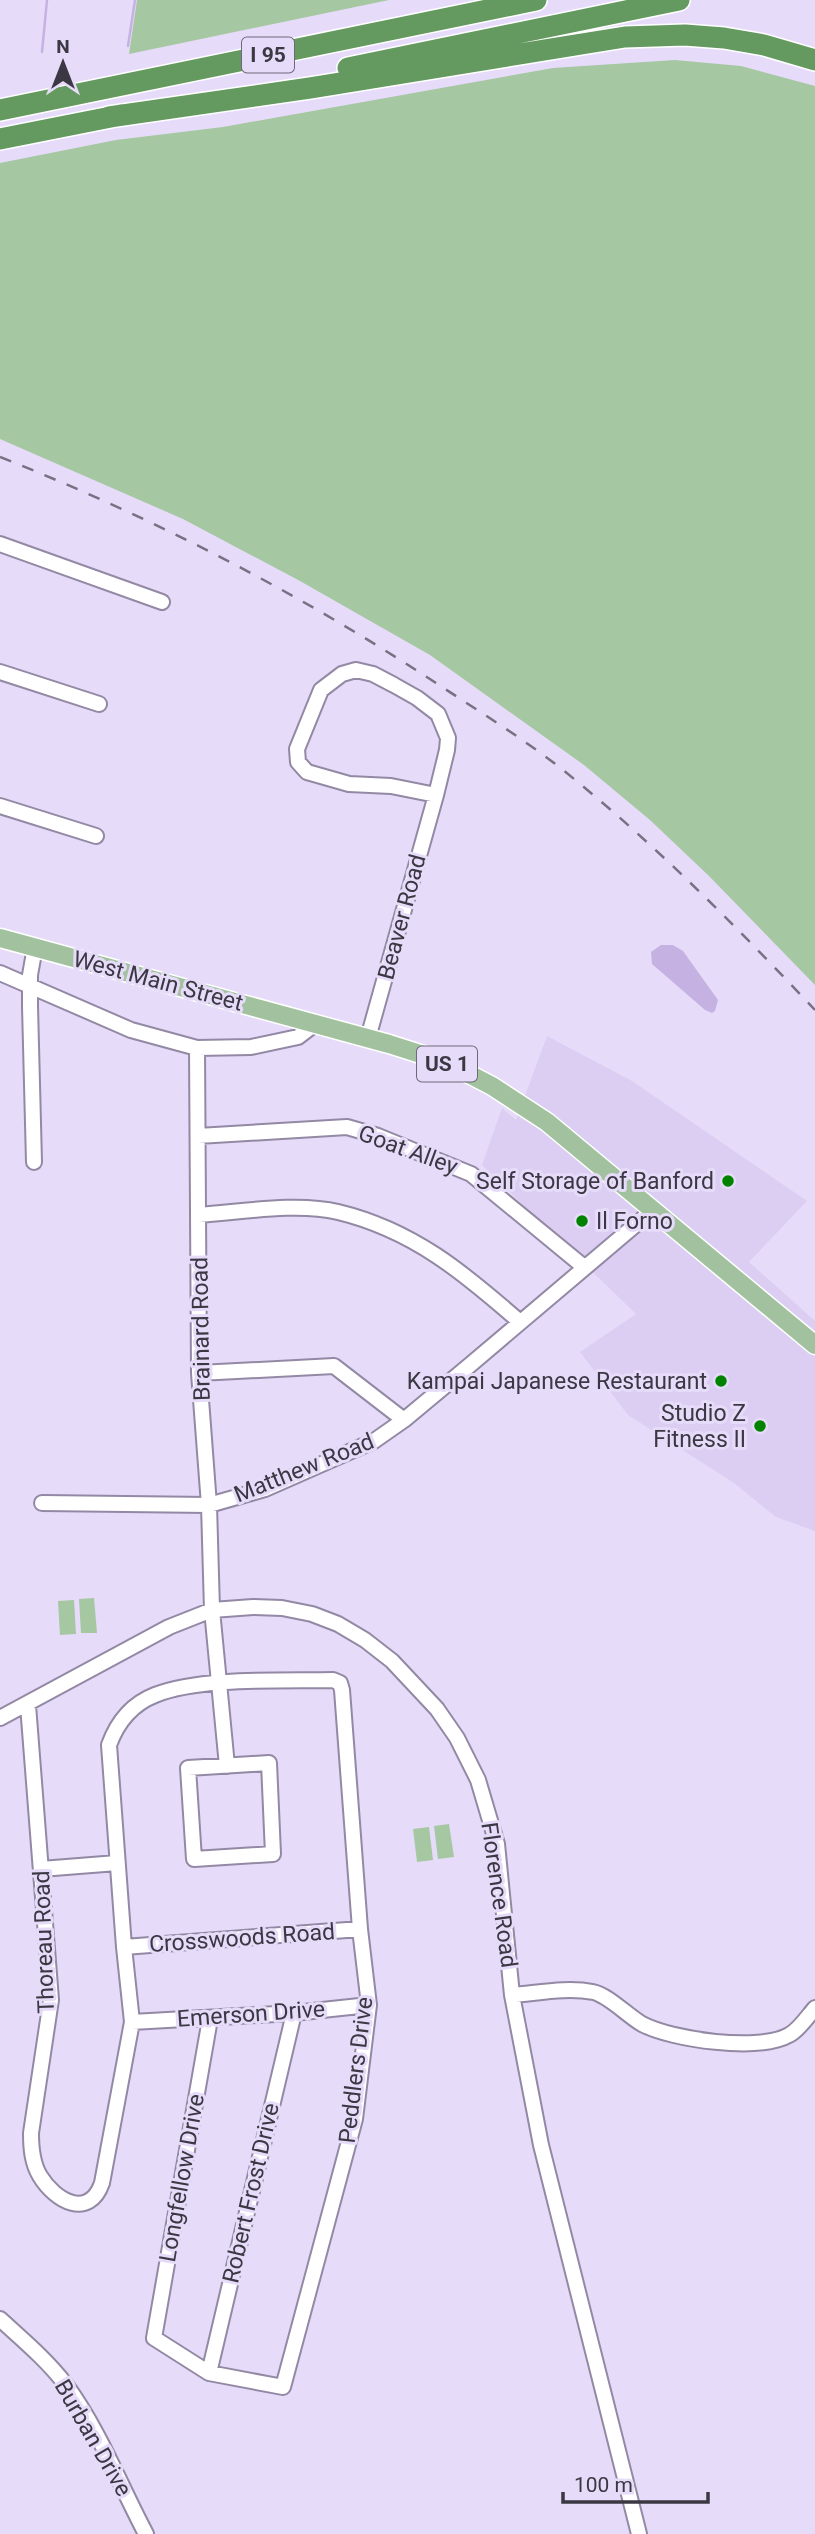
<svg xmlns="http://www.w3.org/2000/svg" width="815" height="2534" font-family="Roboto,sans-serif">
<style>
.built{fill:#dbcef2}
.green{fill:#a5c7a1}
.water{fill:#c5b2e2}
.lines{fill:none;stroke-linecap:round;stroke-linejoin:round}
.stream{stroke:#c5b2e2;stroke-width:2.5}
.minor-casing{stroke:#9389a4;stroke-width:18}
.major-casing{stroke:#fff;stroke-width:21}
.highway-casing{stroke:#fff;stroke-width:24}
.minor{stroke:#fff;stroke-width:14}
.major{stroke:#a2c29f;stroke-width:18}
.highway{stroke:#64995f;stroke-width:21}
.rail{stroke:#777183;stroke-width:2.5;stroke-dasharray:12 12;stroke-linecap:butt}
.poi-dot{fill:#018300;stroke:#e6dcf9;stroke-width:2.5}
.labels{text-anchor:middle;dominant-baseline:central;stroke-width:6;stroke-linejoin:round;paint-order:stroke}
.shield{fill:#e6dcf9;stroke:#6e687a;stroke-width:2}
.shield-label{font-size:21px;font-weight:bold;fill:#3b3743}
.street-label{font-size:23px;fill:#3b3743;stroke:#e6dcf9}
.poi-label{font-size:23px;fill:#3b3743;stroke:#e6dcf9;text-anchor:end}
</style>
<rect width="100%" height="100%" fill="#e6dcf9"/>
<path class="built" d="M547,1036L632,1081L807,1201L749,1262L815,1321V1531L776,1517L734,1483L628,1415L580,1352L636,1314L482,1165L502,1108L516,1120Z"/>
<path class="green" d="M137,0H389L129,54Z
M675,60L741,66L815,86V985L709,876L650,820L584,765L430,655L300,581L183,519L0,439V163L116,140L223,127L553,68Z
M94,1598L97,1633H81L79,1599Z
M74,1600L76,1634L60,1635L58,1601Z
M449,1824L454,1857L438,1859L434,1826Z
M429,1827L433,1860L417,1862L413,1829Z"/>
<path class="water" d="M661,945H673L683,951L718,1000L715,1011L712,1013L705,1010L652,964L651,952Z"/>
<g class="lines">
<path class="stream" d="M128,46L135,0
M42,52L47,0"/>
<defs>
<path id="minor" d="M0,544L162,602
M0,672L99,704
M0,806L96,836
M0,973L131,1030L197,1048L251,1047L298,1037L315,1024
M368,1038L436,795L391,786L349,784L307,772L298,762L297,749L321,690L342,674L356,670L373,674L394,685L417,698L438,714L448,738L447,750L436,795
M197,1048L199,1373L209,1505L212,1610L227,1766
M198,1136L347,1127L378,1136L471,1174L584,1267
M34,1162L30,1006V975L35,947
M199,1215C242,1212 297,1202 338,1212C413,1230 464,1273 520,1322
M199,1373L334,1366L404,1420
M42,1503L209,1505L265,1489L374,1441L404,1420L470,1365L653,1210
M28,1705L51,2000L31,2133C31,2148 32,2163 40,2176C55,2201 89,2220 102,2183L132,2022L124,1947L109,1745C117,1723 132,1704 155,1695C200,1677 283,1681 333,1680L340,1683L342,1690L360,1929L369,2005L355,2119L283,2387L209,2373L154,2338L210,2019
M0,1718L169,1627L212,1610L253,1607L282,1608L312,1614L338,1624L365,1640L392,1661L437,1709L457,1738L478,1780L497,1844L512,1995L541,2145L639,2534
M269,1763L273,1854L194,1859L188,1768Z
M41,1869L117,1863
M124,1947L360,1929
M512,1995C538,1993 567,1987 593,1992C608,1995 628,2016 642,2024C672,2040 759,2052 789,2035C799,2030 808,2016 815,2008
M132,2022L294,2013L369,2005
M0,2319C23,2340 47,2360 66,2385C99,2430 120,2485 146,2534
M209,2373L294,2013"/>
<path id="major" d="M0,938L389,1044L433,1058L467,1073L492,1086L547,1122L815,1345"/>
<path id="highway" d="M348,68L679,0
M0,110L536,0
M109,117L310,88L625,37L685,35L724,38L764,45L815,60
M0,139L121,115"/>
</defs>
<use href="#minor" class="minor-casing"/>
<use href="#major" class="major-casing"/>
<use href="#highway" class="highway-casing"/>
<use href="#minor" class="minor"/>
<use href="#major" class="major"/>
<use href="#highway" class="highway"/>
<path class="rail" d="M0,457C152,517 299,593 436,683C477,710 519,736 558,766C651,840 734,924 815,1010"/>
</g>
<g class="poi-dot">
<circle cx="728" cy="1181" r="7"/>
<circle cx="582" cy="1221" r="7"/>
<circle cx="721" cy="1381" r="7"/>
<circle cx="760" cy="1426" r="7"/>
</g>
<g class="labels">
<g class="shield">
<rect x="242" y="37.5" width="52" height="35" rx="5"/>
<rect x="417" y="1046.5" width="60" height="35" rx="5"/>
</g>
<g class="shield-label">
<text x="268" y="55">I 95</text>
<text x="447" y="1064">US 1</text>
</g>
<g class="street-label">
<text transform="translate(402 917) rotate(-75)">Beaver Road</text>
<text transform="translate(158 981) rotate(15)">West Main Street</text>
<text transform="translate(408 1150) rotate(20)">Goat Alley</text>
<text transform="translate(201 1329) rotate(-91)">Brainard Road</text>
<text transform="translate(304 1468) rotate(-22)">Matthew Road</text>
<text transform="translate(499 1895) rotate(82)">Florence Road</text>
<text transform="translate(242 1938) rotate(-4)">Crosswoods Road</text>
<text transform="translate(44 1942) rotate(-92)">Thoreau Road</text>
<text transform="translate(251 2014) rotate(-4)">Emerson Drive</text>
<text transform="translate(356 2070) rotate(-83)">Peddlers Drive</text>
<text transform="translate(182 2178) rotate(-80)">Longfellow Drive</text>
<text transform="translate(251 2193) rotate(-77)">Robert Frost Drive</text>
<text transform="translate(93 2438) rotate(60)">Burban Drive</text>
</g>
<g class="poi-label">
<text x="714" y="1181">Self Storage of Banford</text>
<text x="596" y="1221" text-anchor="start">Il Forno</text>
<text x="707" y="1381">Kampai Japanese Restaurant</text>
<text x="746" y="1413">Studio Z<tspan x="746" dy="26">Fitness II</tspan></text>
</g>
</g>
<g transform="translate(63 63)" stroke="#e6dcf9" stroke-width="5" paint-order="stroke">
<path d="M0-5L12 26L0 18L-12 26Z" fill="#3b3743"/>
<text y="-10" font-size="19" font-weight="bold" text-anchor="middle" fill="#3b3743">N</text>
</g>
<path d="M563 2492v10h145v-10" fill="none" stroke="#3b3743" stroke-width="3.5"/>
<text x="574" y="2492" font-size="21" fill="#3b3743" stroke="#e6dcf9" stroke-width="5" paint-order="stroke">100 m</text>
</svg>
